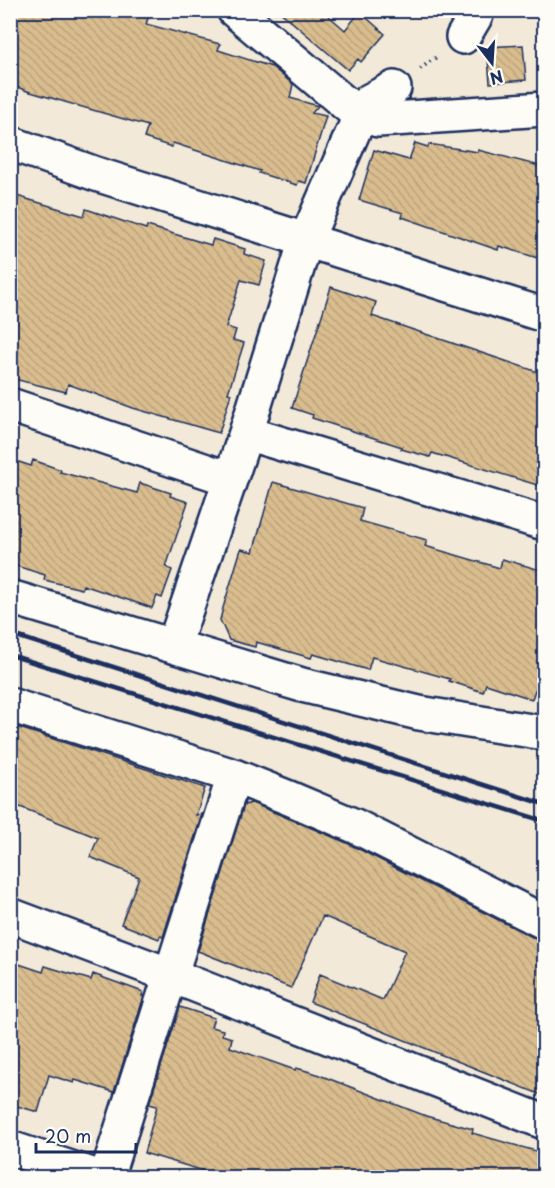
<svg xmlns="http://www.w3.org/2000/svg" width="555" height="1188" font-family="'Playpen Sans',sans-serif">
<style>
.building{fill:url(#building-back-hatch);stroke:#1b2f5e;stroke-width:1.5}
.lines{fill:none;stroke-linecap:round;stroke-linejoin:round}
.minor-casing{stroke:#1b2f5e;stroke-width:38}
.path{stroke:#1b2f5e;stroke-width:4;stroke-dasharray:1.5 4.5;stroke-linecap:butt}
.minor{stroke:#fdfcf7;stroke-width:33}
.rail{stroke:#1b2f5e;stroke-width:4.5}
</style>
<defs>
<pattern id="building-back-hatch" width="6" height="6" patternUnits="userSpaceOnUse" patternTransform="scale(1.5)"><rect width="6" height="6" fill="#dabd8e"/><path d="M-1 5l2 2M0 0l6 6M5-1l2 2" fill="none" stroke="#baa37d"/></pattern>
</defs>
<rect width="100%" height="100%" fill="#f2e9d8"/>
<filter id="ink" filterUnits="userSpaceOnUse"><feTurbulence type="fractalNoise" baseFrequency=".0167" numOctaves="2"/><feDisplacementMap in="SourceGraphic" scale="12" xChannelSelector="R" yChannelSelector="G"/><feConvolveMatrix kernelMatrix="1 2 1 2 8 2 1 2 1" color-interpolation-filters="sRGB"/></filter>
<g filter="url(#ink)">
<path class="building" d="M10,10H151L146,24L220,44L218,50L272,67L293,84L290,98L318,106L312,113L326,116L306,183L299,181L297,185L259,173L260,171L173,143L172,147L144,138L148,126L27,91L10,84Z
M278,10H322L345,30L360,12L385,34L361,62L358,59L348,70Z
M523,45L526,80L490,83L487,47Z
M415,143L428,147L429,144L478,152V150L544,167V260L499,246L498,250L402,217L403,213L359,200L374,150L409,160Z
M10,194L84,216L86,209L146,229L147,226L211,245L213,239L245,249L244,254L266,261L259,285L241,280L226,327L236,330L233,340L244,343L228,393L231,394L219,433L133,408L68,384L66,392L10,378Z
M331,287L376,302L372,316L544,374V487L432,453L430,457L401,449L402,447L312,418L313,415L292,408Z
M10,459L31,466L33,460L61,470L60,472L137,493L140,483L171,493L170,496L188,502L166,567L172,570L162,598L157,596L152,608L83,585L82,589L44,580L45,575L10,564Z
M273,482L363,508L360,521L427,540L425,546L500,568L502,559L544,571V693L535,690L532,699L486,684L483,692L449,681L450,679L372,657L368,670L313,654L311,658L256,642L255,647L229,640L220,620L223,608L241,549L253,552Z
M10,725L205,788L196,815L202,814L163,937L160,936L159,939L121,924L139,877L90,857L98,838L10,803Z
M252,803L347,843L536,939L544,941V1096L310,1002L320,974L383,1000L405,951L323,916L291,988L198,951L244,805Z
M10,961L43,972L45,966L91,980L93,974L143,992L142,996H144L114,1092L75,1080L74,1083L49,1075L38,1112L10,1104Z
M180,1007L214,1018L211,1027L223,1030L222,1035L232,1038L230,1047L295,1070L296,1068L314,1073L426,1116L473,1129L472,1133L543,1153L536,1178H227L144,1153L157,1106L149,1104Z"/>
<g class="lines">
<defs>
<path id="minor" d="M234,10L360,116L378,120L544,109
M463,37L476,15L477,10
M10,143L96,174L544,315
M10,405L230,479
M246,433L544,523
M10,597L302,685L419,713L544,733
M174,645L246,433L306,240L360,116L369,101L394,88
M10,705L234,776L289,798L355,826L544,922
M10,915L170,975L544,1122
M10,1148L101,1178
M106,1178L234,776"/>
</defs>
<use href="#minor" class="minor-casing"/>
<path class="path" d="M420,69L438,56"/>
<use href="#minor" class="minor"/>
<path class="rail" d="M10,634L544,804
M10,655L544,821"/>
</g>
</g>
<rect width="555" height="1188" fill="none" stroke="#fdfcf7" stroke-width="36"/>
<rect x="18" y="18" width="519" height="1152" fill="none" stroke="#1b2f5e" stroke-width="2" filter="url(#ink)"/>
<g transform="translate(492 63) rotate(163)" stroke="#fdfcf7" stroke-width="4.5" paint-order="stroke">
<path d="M0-4.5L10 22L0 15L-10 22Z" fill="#1b2f5e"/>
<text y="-9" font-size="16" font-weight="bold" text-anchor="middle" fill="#1b2f5e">N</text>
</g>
<path d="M36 1143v9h100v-9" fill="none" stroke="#1b2f5e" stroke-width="3"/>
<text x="45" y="1143" font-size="18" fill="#1b2f5e" stroke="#fdfcf7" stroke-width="4.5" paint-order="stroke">20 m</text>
</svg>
